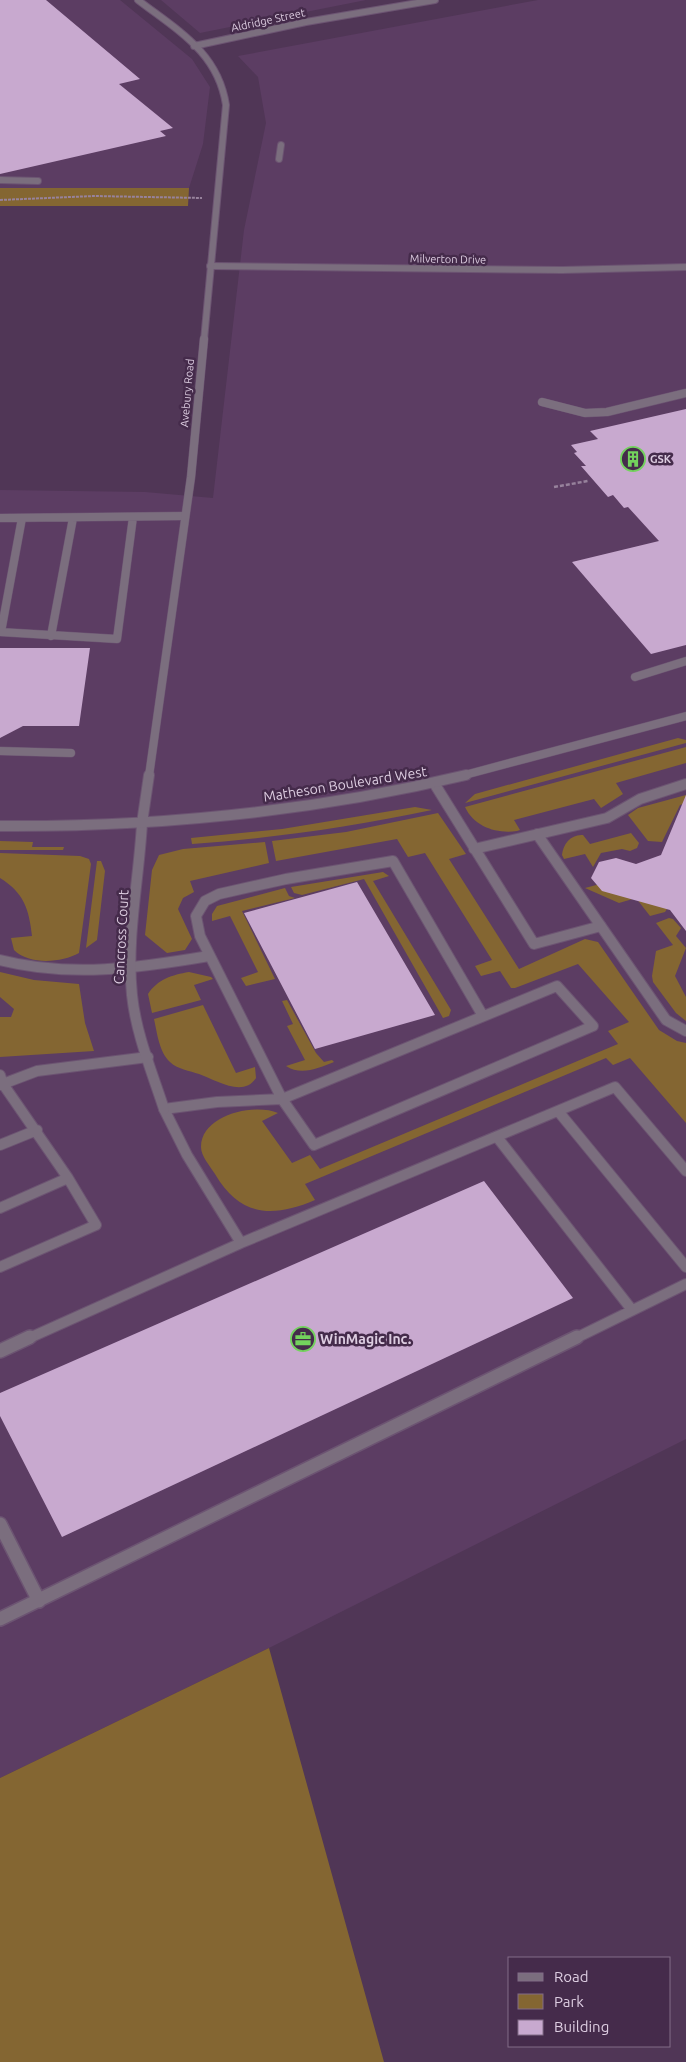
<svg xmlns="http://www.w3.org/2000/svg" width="686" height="2062" font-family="Ubuntu,sans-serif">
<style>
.built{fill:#5c3d63}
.green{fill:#846632}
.building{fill:#c8a9cf}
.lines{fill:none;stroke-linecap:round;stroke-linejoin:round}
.service-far3-casing{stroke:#6c5472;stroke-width:8}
.service-far2-casing{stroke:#6c5472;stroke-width:9}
.service-far1-casing{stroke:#6c5472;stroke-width:12}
.service-casing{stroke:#6c5472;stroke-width:16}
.minor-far1-casing{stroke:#6c5472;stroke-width:8}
.minor-casing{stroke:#6c5472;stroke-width:12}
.tertiary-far2-casing{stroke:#6c5472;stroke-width:8}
.tertiary-far1-casing{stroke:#6c5472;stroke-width:9}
.tertiary-casing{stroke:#6c5472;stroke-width:12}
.path-far1{stroke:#97829c;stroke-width:2;stroke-dasharray:3 1;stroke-linecap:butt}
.path{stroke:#97829c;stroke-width:2.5;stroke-dasharray:4 2;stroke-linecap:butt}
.service-far3{stroke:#7b6e7e;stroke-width:6}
.service-far2{stroke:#7b6e7e;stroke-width:8}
.service-far1{stroke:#7b6e7e;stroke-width:10}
.service{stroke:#7b6e7e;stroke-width:13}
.minor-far1{stroke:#7b6e7e;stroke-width:6}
.minor{stroke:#7b6e7e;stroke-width:10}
.tertiary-far2{stroke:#7b6e7e;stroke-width:6}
.tertiary-far1{stroke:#7b6e7e;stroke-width:8}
.tertiary{stroke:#7b6e7e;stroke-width:10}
.labels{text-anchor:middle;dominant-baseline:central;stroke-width:5;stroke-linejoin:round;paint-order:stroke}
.far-street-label{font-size:11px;fill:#ddcde1;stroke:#452b4b}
.far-poi-label{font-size:11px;font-weight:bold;fill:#ddcde1;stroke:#452b4b;text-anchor:start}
.street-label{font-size:14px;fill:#ddcde1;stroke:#452b4b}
.poi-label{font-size:14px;font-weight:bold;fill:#ddcde1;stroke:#452b4b;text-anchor:start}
</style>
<rect width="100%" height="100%" fill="#503656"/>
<path class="built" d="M0,0H120L192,59L210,87L203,144L189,188H0Z
M161,0H366L200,33Z
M538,0H686V1439L269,1648L0,1778V490L145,492L213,498L244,230L266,123L258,77L238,56Z"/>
<path class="green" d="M0,188H189L188,206H0Z
M678,738L686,740V743L465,803L475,794Z
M686,747V763L616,783L623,794L601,808L594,799L514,820L520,830L517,831C497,834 474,827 465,807Z
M686,795V803L680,805L662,842L648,841L628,815L638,808Z
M415,807L432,810C352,827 273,838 192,844L191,838L282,829Z
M438,813L466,854L449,859L519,969L585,939L598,942L659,1030L677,1041L686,1043V1123L630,1058L613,1065L606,1058L305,1184L315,1200C273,1218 240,1217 215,1174C210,1166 201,1156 201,1147C201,1115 254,1103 278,1113L262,1121L292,1163L310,1155L320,1169L618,1044L608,1031L629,1022L578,964L515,988H511L500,971L481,976L475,966L492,960L425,853L408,857L397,839L276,861L272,841L346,832Z
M631,833L639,843L637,848L630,851L622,849L601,853L593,867L585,854L564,859L562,855C563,844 571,834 583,835L590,844Z
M0,841L33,842L32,847H64L63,850H0Z
M265,842L269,863L190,881L194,892L183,898L178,909L192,939L185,950L167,953L145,935L152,870L159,855L183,849Z
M0,853L80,856L89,859L91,864L79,953C61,963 29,965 14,950L11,938L32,936C29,909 24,893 0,878Z
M97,861H101L105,871L97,940L86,948Z
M383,872L389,876L373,881L451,1010L449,1016L443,1018L364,879L302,895L294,893L291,887Z
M600,884L669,906L665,912L650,916L636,898L619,903L585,888Z
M285,888L289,896L295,898L242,911L275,979L246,986L241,978L258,972L230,916L212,921V914L217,906Z
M669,918L673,919L681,928L676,936L686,948L675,976L686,997V1021L676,1013L653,982L652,976L656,951L673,945L656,923Z
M0,972L34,980L79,984L85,1023L94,1051L0,1057V1017H11L14,1009L0,997Z
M189,972L211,977L213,979L194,985L201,1000L152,1013L148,994C158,979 172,975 189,972Z
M287,1000L316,1053L324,1062L332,1060L334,1062C319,1068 301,1076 286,1066L305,1060L287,1026L293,1024L282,1001Z
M203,1005L236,1073L255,1067L256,1078C243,1098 216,1080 199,1074C190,1071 177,1069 170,1062C159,1052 157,1032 154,1019Z
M269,1648L384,2062H0V1778Z"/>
<path class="building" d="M0,0H46L140,79L119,84L173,128L160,131L166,136L0,174Z
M686,409V645L651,654L572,562L659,541L628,507L624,508L613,495L608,497L581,466H586L574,453L577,452L571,445L598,439L590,431Z
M0,648H90L79,726H23L0,738Z
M686,795V931L670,910L602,891L591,878L599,862L616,858L636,864L661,855Z
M357,882L435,1015L315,1049L244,913Z
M484,1181L573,1298L62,1537L0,1416V1393Z"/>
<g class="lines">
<defs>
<path id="service-far3" d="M279,159L281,145
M0,180L38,181"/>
<path id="service-far2" d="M542,402L585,413L607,412L686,393
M0,518L185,516
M0,632L117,639L133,517
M1,632L22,518
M51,636L73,518
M635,677L686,661
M0,751L71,753"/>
<path id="service-far1" d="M434,783L534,944L601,926
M537,834L666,1020L686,1031
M474,849L607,818L640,799L686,784
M0,960C71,978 138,968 209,956
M557,986L593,1026L314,1145L282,1099Z
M483,1016L393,861L286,879L219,894L205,901L196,916L200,936L282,1099L217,1102L164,1109L187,1155L241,1243L615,1087L686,1171
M0,1075L3,1084L68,1178L96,1225L0,1267
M0,1085L37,1071L148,1057
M558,1111L686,1267
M497,1137L632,1310
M0,1145L37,1130
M0,1208L68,1178
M27,1339L241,1243
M574,1339L686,1284"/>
<path id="service" d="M0,1351L30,1337
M0,1524L39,1601
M0,1619L577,1337"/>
<path id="minor-far1" d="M210,266L562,270L686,267"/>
<path id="minor" d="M142,823C139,880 126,938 132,995C136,1034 152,1072 164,1109"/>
<path id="tertiary-far2" d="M138,0C177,30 218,52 226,105L204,340
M194,46L306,22L435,0"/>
<path id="tertiary-far1" d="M149,776L191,477L204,339
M461,776L686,716"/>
<path id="tertiary" d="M142,823L149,775
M0,826C158,827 312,812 466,775"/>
</defs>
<use href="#service-far3" class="service-far3-casing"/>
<use href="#service-far2" class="service-far2-casing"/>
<use href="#service-far1" class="service-far1-casing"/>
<use href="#service" class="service-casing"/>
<use href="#minor-far1" class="minor-far1-casing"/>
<use href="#minor" class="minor-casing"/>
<use href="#tertiary-far2" class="tertiary-far2-casing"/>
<use href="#tertiary-far1" class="tertiary-far1-casing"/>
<use href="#tertiary" class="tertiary-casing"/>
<path class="path-far1" d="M0,200L94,196L202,198"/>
<path class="path" d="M554,487L588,481"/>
<use href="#service-far3" class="service-far3"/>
<use href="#service-far2" class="service-far2"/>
<use href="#service-far1" class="service-far1"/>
<use href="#service" class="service"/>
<use href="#minor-far1" class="minor-far1"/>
<use href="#minor" class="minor"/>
<use href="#tertiary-far2" class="tertiary-far2"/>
<use href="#tertiary-far1" class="tertiary-far1"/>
<use href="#tertiary" class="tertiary"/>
</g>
<defs>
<symbol id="building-ring" viewBox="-11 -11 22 22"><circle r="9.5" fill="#452b4b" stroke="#73d25d" stroke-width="1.5"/><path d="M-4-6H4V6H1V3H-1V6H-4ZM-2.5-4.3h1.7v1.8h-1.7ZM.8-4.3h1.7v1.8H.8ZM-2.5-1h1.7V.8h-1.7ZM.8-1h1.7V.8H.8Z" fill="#73d25d"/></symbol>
<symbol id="office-ring" viewBox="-11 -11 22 22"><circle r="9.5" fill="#452b4b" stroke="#73d25d" stroke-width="1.5"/><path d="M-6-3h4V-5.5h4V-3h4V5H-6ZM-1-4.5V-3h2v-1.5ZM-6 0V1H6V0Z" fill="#73d25d"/></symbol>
</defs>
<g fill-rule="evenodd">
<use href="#building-ring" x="619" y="445" width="28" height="28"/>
<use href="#office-ring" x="289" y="1325" width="28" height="28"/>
</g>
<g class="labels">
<g class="far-street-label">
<text transform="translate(268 20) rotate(-12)">Aldridge Street</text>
<text transform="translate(448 259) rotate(1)">Milverton Drive</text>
<text transform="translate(187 393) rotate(-85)">Avebury Road</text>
</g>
<g class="far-poi-label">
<text x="650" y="459">GSK</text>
</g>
<g class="street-label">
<text transform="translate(345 784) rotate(-9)">Matheson Boulevard West</text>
<text transform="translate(121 937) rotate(-87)">Cancross Court</text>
</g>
<g class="poi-label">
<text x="320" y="1339">WinMagic Inc.</text>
</g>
</g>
<rect x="508" y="1957" width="162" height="90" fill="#452b4b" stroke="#826c87"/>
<rect x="518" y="1973" width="25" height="8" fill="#7b6e7e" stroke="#826c87"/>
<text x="554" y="1982" font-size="15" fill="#ddcde1">Road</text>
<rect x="518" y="1994" width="25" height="15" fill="#846632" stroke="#826c87"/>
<text x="554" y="2007" font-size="15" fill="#ddcde1">Park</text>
<rect x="518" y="2020" width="25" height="15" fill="#c8a9cf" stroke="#826c87"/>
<text x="554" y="2032" font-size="15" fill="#ddcde1">Building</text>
</svg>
